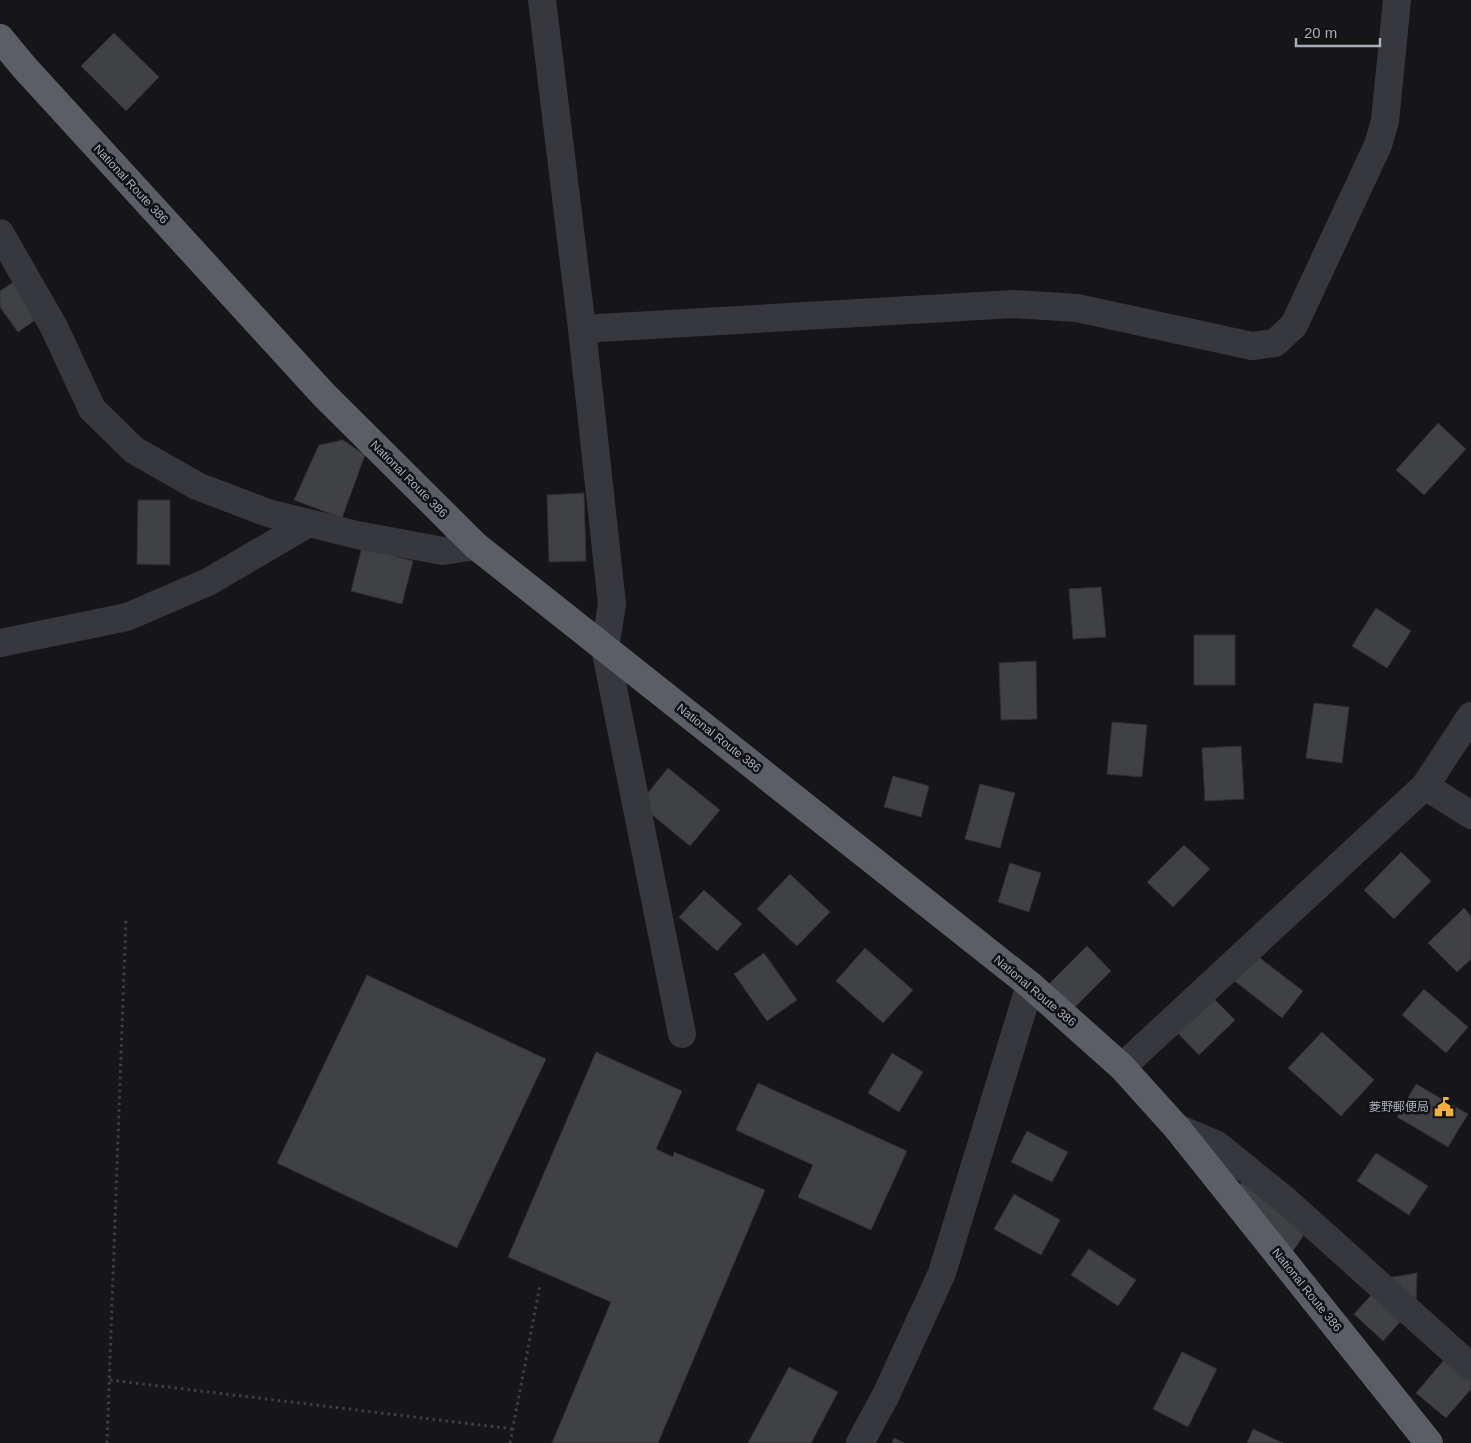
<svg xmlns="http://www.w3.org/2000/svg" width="1471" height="1443" font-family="Helvetica,'Noto Sans JP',sans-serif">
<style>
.building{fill:#404145;stroke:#303034}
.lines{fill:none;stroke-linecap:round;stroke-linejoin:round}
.path{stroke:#3d3f44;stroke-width:3;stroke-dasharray:2.5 4;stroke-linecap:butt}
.minor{stroke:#37383d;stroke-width:28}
.trunk{stroke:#5b5e65;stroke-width:28}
.labels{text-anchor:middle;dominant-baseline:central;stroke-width:5;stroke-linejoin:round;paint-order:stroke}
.street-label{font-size:12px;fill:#a8adb8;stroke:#111113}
.poi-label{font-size:12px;fill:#a8adb8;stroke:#111113;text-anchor:end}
</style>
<rect width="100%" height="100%" fill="#161618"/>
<path class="building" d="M114,33L159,77L126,111L81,66Z
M21,277L47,312L18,332L0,307V291Z
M1438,423L1466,449L1424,495L1396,470Z
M343,440L365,455L342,518L294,500L319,445Z
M584,493L586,561L549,562L547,495Z
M138,500H170V565L137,564Z
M362,547L413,561L402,604L351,591Z
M1101,587L1106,637L1073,639L1069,589Z
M1376,608L1411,631L1387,668L1352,646Z
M1194,635H1235V685H1194Z
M1036,661L1037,719L1001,720L999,663Z
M1314,703L1349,707L1342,763L1306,758Z
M1112,722L1147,725L1142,777L1107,774Z
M1241,746L1244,799L1205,801L1202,748Z
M668,768L720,810L690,846L639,804Z
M893,776L929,786L921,817L884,807Z
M980,784L1015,793L1000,848L965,839Z
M1184,845L1210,869L1173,907L1147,882Z
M1401,852L1431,881L1394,919L1364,890Z
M1010,863L1041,873L1029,912L998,902Z
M790,874L830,912L797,946L757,909Z
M704,890L742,924L717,951L679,917Z
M1464,908L1471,916V959L1457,972L1428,943Z
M1087,946L1111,971L1073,1009L1048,985Z
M865,948L913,990L883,1023L836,981Z
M1252,952L1303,991L1282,1018L1232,979Z
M764,953L797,1000L767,1021L734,974Z
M367,975L546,1059L457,1248L277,1163Z
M1200,985L1235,1020L1199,1055L1165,1020Z
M1424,989L1468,1027L1446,1053L1402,1015Z
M1322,1032L1374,1080L1341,1116L1288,1068Z
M596,1052L682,1091L656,1149L673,1157L674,1152L765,1190L658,1443H552L611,1302L508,1257Z
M892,1053L923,1072L899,1112L868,1093Z
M758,1083L907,1151L871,1230L798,1197L813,1165L736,1130Z
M1416,1084L1468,1114L1448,1147L1397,1117Z
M1027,1131L1068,1152L1052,1182L1011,1162Z
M1376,1153L1428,1186L1409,1215L1357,1181Z
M1246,1176L1313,1221L1293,1251L1225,1206Z
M1014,1194L1060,1220L1041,1255L994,1229Z
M1089,1249L1136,1280L1118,1306L1071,1275Z
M1417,1273L1416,1304L1383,1341L1354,1314L1387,1278Z
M1455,1347L1471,1361V1389L1446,1418L1416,1393Z
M1182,1352L1217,1369L1188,1427L1153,1409Z
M789,1367L838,1392L811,1443H748Z
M1253,1429L1283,1443H1247Z
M894,1438L904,1443H892Z"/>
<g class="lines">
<path class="path" d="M110,1380L513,1429
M107,1443L126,917
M510,1443L540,1285"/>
<path class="minor" d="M542,0L582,329L612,604L605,648L682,1034
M0,233L54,327L92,409L134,450L197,486L268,513L309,523
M582,329L1014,304L1077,308L1252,346L1275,343L1294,325L1378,145L1385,121L1397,0
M0,643L127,617L208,582L309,523L357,535L443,551L476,546
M1425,786L1471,815
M1122,1067L1425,786L1471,716
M1177,1128L1217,1145L1285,1200L1471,1367
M860,1443L886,1395L942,1273L1030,985"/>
<path class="trunk" d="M0,38L24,67L324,395L476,546L1030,985L1122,1067L1177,1128L1429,1443"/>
</g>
<defs>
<symbol id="civic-bare" viewBox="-9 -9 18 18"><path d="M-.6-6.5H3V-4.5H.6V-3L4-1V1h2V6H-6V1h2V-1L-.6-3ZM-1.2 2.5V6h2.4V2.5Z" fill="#f2b134" stroke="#111113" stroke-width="2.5" paint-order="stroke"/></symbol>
</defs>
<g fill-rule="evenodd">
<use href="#civic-bare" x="1430" y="1093" width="28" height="28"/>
</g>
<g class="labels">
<g class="street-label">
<text transform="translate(131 184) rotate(47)">National Route 386</text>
<text transform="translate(409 479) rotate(45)">National Route 386</text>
<text transform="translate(719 738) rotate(38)">National Route 386</text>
<text transform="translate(1035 991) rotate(40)">National Route 386</text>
<text transform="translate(1307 1290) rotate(51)">National Route 386</text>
</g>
<g class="poi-label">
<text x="1429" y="1107">菱野郵便局</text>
</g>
</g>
<path d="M1296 38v8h84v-8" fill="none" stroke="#a8adb8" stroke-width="2.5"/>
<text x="1304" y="38" font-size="15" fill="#a8adb8" stroke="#111113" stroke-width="4" paint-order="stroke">20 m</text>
</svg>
